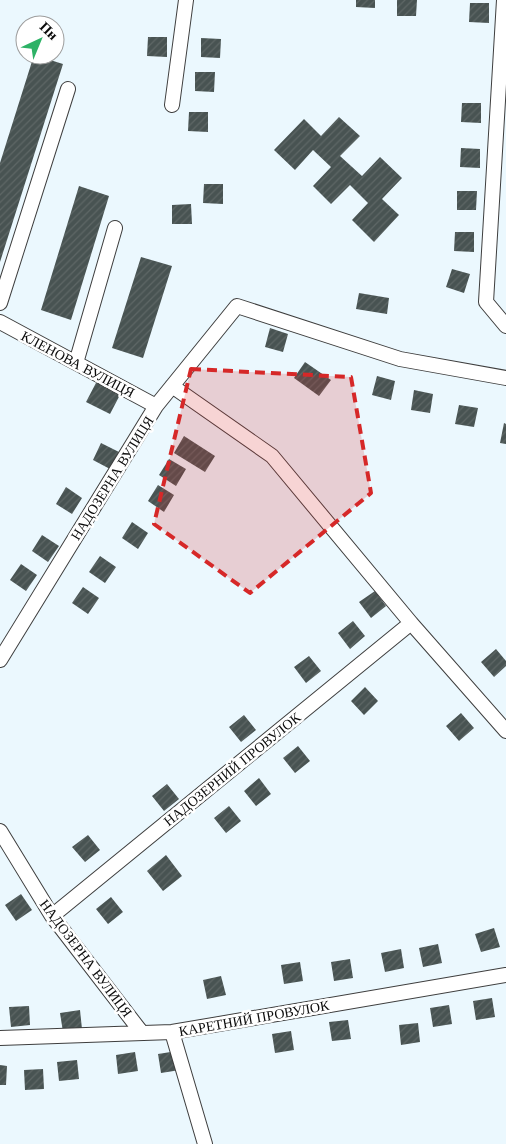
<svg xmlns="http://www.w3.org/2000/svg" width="506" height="1144" font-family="'Libre Baskerville',serif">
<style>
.building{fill:url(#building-hatch)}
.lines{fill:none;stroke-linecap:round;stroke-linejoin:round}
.minor-casing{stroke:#3e3e3e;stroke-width:16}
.minor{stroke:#fff;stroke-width:14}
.marked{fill:#d62828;fill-opacity:0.2;stroke:#d62828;stroke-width:4;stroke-dasharray:10 6;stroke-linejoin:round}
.labels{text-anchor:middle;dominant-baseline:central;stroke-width:5;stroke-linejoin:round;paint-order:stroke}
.street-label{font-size:14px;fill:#0b0b0b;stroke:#fff}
</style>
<defs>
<pattern id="building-hatch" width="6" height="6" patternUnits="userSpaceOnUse" patternTransform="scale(1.25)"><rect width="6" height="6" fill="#485352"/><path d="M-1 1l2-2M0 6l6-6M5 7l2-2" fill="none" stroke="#5e6766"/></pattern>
</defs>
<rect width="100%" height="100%" fill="#ebf8fe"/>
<path class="building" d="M356,0H375V8L356,7Z
M397,0H417L416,16H397Z
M470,3H489V23L469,22Z
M148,37H167V57L147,56Z
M201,38L221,39L220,58L201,57Z
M34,55L63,64L0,262V163Z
M195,72H215L214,92L195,91Z
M462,103H481V123L461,122Z
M189,112H208V132L188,131Z
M339,117L360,136L340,156L362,176L380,157L402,178L382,199L399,215L374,242L352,220L368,203L350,185L331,204L313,186L331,167L313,150L295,170L274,150L304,119L321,136Z
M461,148L480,149V168L460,167Z
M204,184H223V204L203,203Z
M79,186L109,196L71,320L41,310Z
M457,191H477L476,210H457Z
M191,204L192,224H172V205Z
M455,232H474V252L454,251Z
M141,257L172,266L143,358L112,348Z
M452,269L470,274L464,293L446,287Z
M359,293L389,298L387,314L356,309Z
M270,328L288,334L283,352L265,347Z
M305,362L331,380L319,396L294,378Z
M377,376L395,381L391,400L372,395Z
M97,381L121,393L110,414L86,402Z
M414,390L433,394L430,413L411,410Z
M459,405L478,408L474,427L455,424Z
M504,423L506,424V444L500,443Z
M184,436L215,456L205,472L174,453Z
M101,443L119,452L110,469L93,460Z
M169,459L186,469L176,486L159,475Z
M158,485L174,495L164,512L148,501Z
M66,487L82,498L72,514L56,504Z
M132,522L148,533L138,549L122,538Z
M42,535L59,546L48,562L32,551Z
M100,556L116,567L105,583L89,572Z
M21,564L37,575L26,591L10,580Z
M83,587L99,598L88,614L72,603Z
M375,591L386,606L371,618L359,602Z
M353,621L365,636L350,649L338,633Z
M496,649L506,661V666L494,677L481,662Z
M309,656L321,671L306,683L294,667Z
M365,687L378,701L364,715L351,701Z
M461,713L474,728L459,741L446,726Z
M244,715L256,730L241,742L229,727Z
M298,746L310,761L295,773L283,758Z
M259,778L271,794L256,806L244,791Z
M167,784L179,799L164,811L152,796Z
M229,806L241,821L226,833L214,818Z
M88,835L100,850L85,862L72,847Z
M166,855L182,876L163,891L147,871Z
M21,894L32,910L16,921L5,905Z
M111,897L123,912L108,924L96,909Z
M494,928L500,947L481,952L475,934Z
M438,944L442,963L423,967L419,948Z
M401,949L404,968L385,972L381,953Z
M350,959L353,978L334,981L331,962Z
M300,962L303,981L284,984L281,965Z
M221,976L226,995L207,999L203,980Z
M492,998L495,1017L476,1020L473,1001Z
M449,1005L452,1024L433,1027L430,1008Z
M29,1006L30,1025L11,1027L9,1007Z
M80,1010L82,1029L63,1032L60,1013Z
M348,1020L351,1039L332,1041L329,1022Z
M418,1023L420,1042L401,1045L399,1025Z
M291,1031L294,1050L275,1053L272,1034Z
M177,1051L180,1070L161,1073L158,1054Z
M135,1052L138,1071L118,1074L116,1055Z
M77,1060L79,1079L59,1081L57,1062Z
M0,1065L7,1066L6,1085H0Z
M43,1069L44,1089L25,1090L24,1070Z"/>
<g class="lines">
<defs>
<path id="minor" d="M504,0L486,302L506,326
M172,105L186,0
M0,303L68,89
M0,322L156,406
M76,363L115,228
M172,386L272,456L411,623L506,731
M0,660L156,406L237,306L400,359L506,378
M0,831L52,916L142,1033
M52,916L411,623
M172,1032L205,1144
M0,1038L172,1032L506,975"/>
</defs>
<use href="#minor" class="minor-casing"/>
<use href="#minor" class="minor"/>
</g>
<path class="marked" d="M191,369L351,377L371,493L250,593L154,524Z"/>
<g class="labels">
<g class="street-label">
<text transform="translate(78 364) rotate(28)">КЛЕНОВА ВУЛИЦЯ</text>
<text transform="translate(112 478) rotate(-58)">НАДОЗЕРНА ВУЛИЦЯ</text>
<text transform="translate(232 769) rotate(-39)">НАДОЗЕРНИЙ ПРОВУЛОК</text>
<text transform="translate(86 958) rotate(53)">НАДОЗЕРНА ВУЛИЦЯ</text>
<text transform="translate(254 1018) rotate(-10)">КАРЕТНИЙ ПРОВУЛОК</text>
</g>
</g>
<g transform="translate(40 40) rotate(44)"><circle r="24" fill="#ffffff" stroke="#9d9d9d"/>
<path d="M0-4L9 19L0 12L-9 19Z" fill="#2db266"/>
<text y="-8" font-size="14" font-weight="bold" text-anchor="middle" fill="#0b0b0b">Пн</text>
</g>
</svg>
